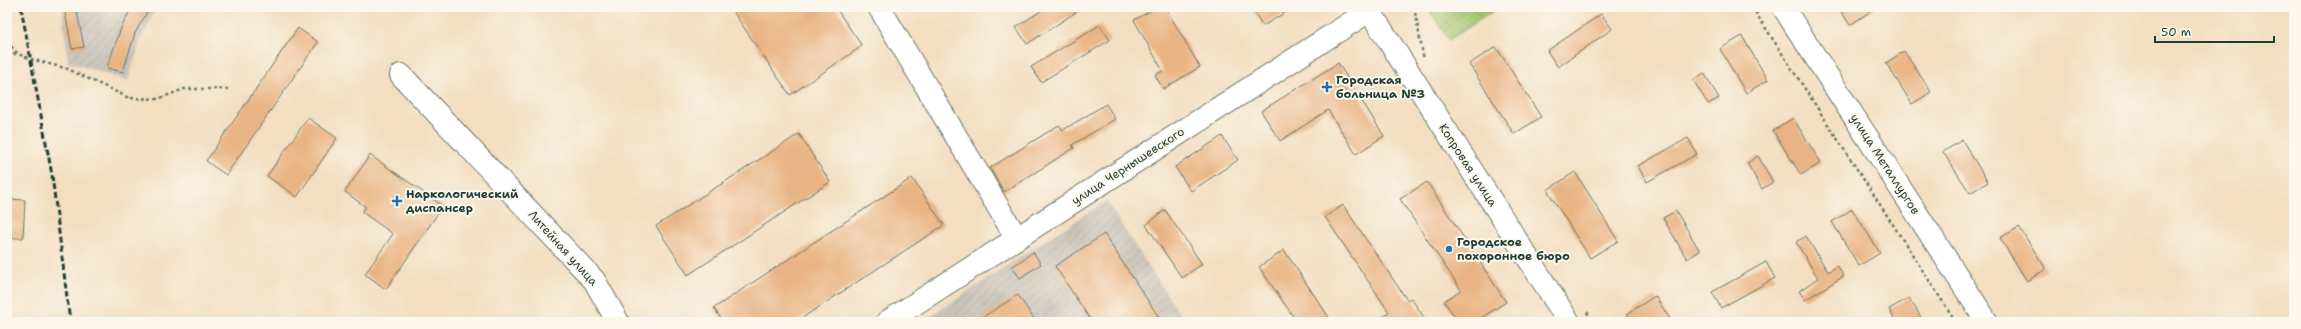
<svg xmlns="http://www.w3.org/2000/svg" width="2301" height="329" font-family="'Shantell Sans',sans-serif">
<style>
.industrial{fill:url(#industrial-furrows)}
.grass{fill:url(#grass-dots);stroke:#617f4e}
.building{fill:#e9b483}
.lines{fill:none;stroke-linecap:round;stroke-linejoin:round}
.minor-casing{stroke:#697565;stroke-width:24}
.path{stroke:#697565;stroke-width:2.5;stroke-dasharray:3 3;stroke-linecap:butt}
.minor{stroke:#fff;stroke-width:22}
.rail{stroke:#1f3d34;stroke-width:3;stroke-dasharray:6 3;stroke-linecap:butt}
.poi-dot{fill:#1f6fb2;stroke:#fbf7ec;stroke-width:1.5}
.labels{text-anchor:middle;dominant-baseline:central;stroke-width:4;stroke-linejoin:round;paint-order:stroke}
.poi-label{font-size:12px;font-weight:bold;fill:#1f3d34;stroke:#fbf7ec;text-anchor:start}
.street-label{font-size:12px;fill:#1f3d34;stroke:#fbf7ec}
</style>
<defs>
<pattern id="industrial-furrows" width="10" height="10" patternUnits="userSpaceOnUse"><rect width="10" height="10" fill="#cac3b8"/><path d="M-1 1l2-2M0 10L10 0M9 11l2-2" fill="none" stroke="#ada89f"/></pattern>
<pattern id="grass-dots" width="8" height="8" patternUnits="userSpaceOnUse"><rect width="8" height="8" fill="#a3c168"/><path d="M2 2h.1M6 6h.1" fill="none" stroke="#849e56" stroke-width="1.8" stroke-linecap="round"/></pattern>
</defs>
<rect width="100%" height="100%" fill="#fbf7ec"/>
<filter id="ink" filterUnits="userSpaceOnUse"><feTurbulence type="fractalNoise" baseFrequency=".025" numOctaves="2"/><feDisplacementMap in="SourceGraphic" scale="8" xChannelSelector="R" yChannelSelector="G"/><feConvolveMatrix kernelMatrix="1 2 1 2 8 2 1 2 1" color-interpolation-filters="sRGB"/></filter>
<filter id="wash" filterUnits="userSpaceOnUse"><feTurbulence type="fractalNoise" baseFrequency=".012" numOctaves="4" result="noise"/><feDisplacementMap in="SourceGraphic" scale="16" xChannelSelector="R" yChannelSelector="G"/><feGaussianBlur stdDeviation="0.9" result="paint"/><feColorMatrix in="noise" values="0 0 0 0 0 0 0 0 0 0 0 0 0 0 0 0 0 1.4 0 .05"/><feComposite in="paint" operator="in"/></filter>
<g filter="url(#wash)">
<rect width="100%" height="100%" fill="#f3dec1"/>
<path class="industrial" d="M62,7H157L141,39L128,81L68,62Z
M1106,201L1185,322H922L1035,247Z"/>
<path class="grass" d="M1427,7H1500L1449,40Z"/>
<g id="blocks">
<path class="building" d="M64,7H76L84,47L72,49Z
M132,7H150L135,33L123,72L107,68L121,28Z
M730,7H835L862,46L790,95Z
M1047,7H1084L1027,44L1016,27Z
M1157,7H1165L1200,67L1163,89L1155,75L1163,71L1134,20Z
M1251,7H1294L1263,26Z
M1838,7H1877L1850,25Z
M1601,14L1612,29L1558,67L1547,51Z
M1100,25L1110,40L1041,82L1031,67Z
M298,28L318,42L226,175L206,161Z
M1742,36L1768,80L1746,93L1720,49Z
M1496,47L1541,117L1514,134L1469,64Z
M1904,51L1931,92L1912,104L1886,63Z
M1338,63L1384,136L1356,154L1328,110L1280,141L1261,111Z
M1704,73L1719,98L1708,104L1693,80Z
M1106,104L1115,119L1072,145L1074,148L1004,192L990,168L1059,125L1063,130Z
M308,118L337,138L297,197L267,176Z
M1793,118L1821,163L1801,175L1773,131Z
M799,134L830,182L688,275L656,226Z
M1222,136L1238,160L1191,191L1175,167Z
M1688,138L1697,154L1647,182L1638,166Z
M1962,140L1988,182L1970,193L1943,152Z
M370,155L443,206L386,289L365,274L393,234L362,212L366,207L345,192Z
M1758,156L1773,182L1762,189L1747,163Z
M1575,172L1618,241L1590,258L1547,190Z
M912,178L944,225L796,322H723L714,308Z
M1427,182L1506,302L1475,322H1458L1444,301L1461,290L1400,199Z
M7,199L25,200L23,238H7Z
M1343,205L1407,300L1411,298L1427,322H1375L1389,312L1325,217Z
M1852,209L1880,253L1859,266L1832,222Z
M1165,210L1202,264L1182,278L1146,225Z
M1676,211L1700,251L1687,259L1663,218Z
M2019,227L2046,269L2027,281L2000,238Z
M1104,234L1162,322H1092L1055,266Z
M1806,236L1828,272L1837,266L1844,276L1805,300L1799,291L1818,278L1796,242Z
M1284,250L1332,322H1297L1259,267Z
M1033,252L1041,264L1020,278L1012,267Z
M1766,262L1775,278L1721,308L1712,292Z
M1018,295L1036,322H975Z
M1655,296L1672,322H1632L1627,314Z
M1909,298L1924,322H1896L1889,309Z"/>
</g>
</g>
<g filter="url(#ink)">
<use href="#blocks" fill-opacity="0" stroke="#697565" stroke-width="1"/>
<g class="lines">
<defs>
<path id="minor" d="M879,7L1016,237
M1367,7L1569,322
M1783,7L1987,322
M401,75L594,280L618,322
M887,322L1369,11"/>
</defs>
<use href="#minor" class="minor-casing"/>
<path class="path" d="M1414,7L1424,60
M1752,7L1956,322
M7,42L18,54L31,59L68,69L129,98L158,99L184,89H231
M7,54H18
M1587,312L1593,322"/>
<use href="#minor" class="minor"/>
<path class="rail" d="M21,7L52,175L70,322"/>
</g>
</g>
<g class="poi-dot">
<path d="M1325 81h4v4h4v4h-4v4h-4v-4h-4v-4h4z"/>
<path d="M395 195h4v4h4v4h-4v4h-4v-4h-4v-4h4z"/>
<circle cx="1449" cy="249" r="4"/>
</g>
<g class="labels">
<g class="poi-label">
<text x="1336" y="80">Городская<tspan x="1336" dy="14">больница №3</tspan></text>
<text x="406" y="194">Наркологический<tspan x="406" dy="14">диспансер</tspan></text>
<text x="1457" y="242">Городское<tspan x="1457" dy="14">похоронное бюро</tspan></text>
</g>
<g class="street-label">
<text transform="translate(1885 164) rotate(57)">улица Металлургов</text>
<text transform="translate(1468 165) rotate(57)">Копровая улица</text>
<text transform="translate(1128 166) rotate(-33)">улица Чернышевского</text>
<text transform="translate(563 248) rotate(48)">Литейная улица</text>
</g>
</g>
<rect width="2301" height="329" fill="none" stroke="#fbf7ec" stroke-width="24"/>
<path d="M2155 36v6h119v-6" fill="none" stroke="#1f3d34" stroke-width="2"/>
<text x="2161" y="36" font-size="12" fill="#1f3d34" stroke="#fbf7ec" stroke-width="3" paint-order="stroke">50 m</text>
</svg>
